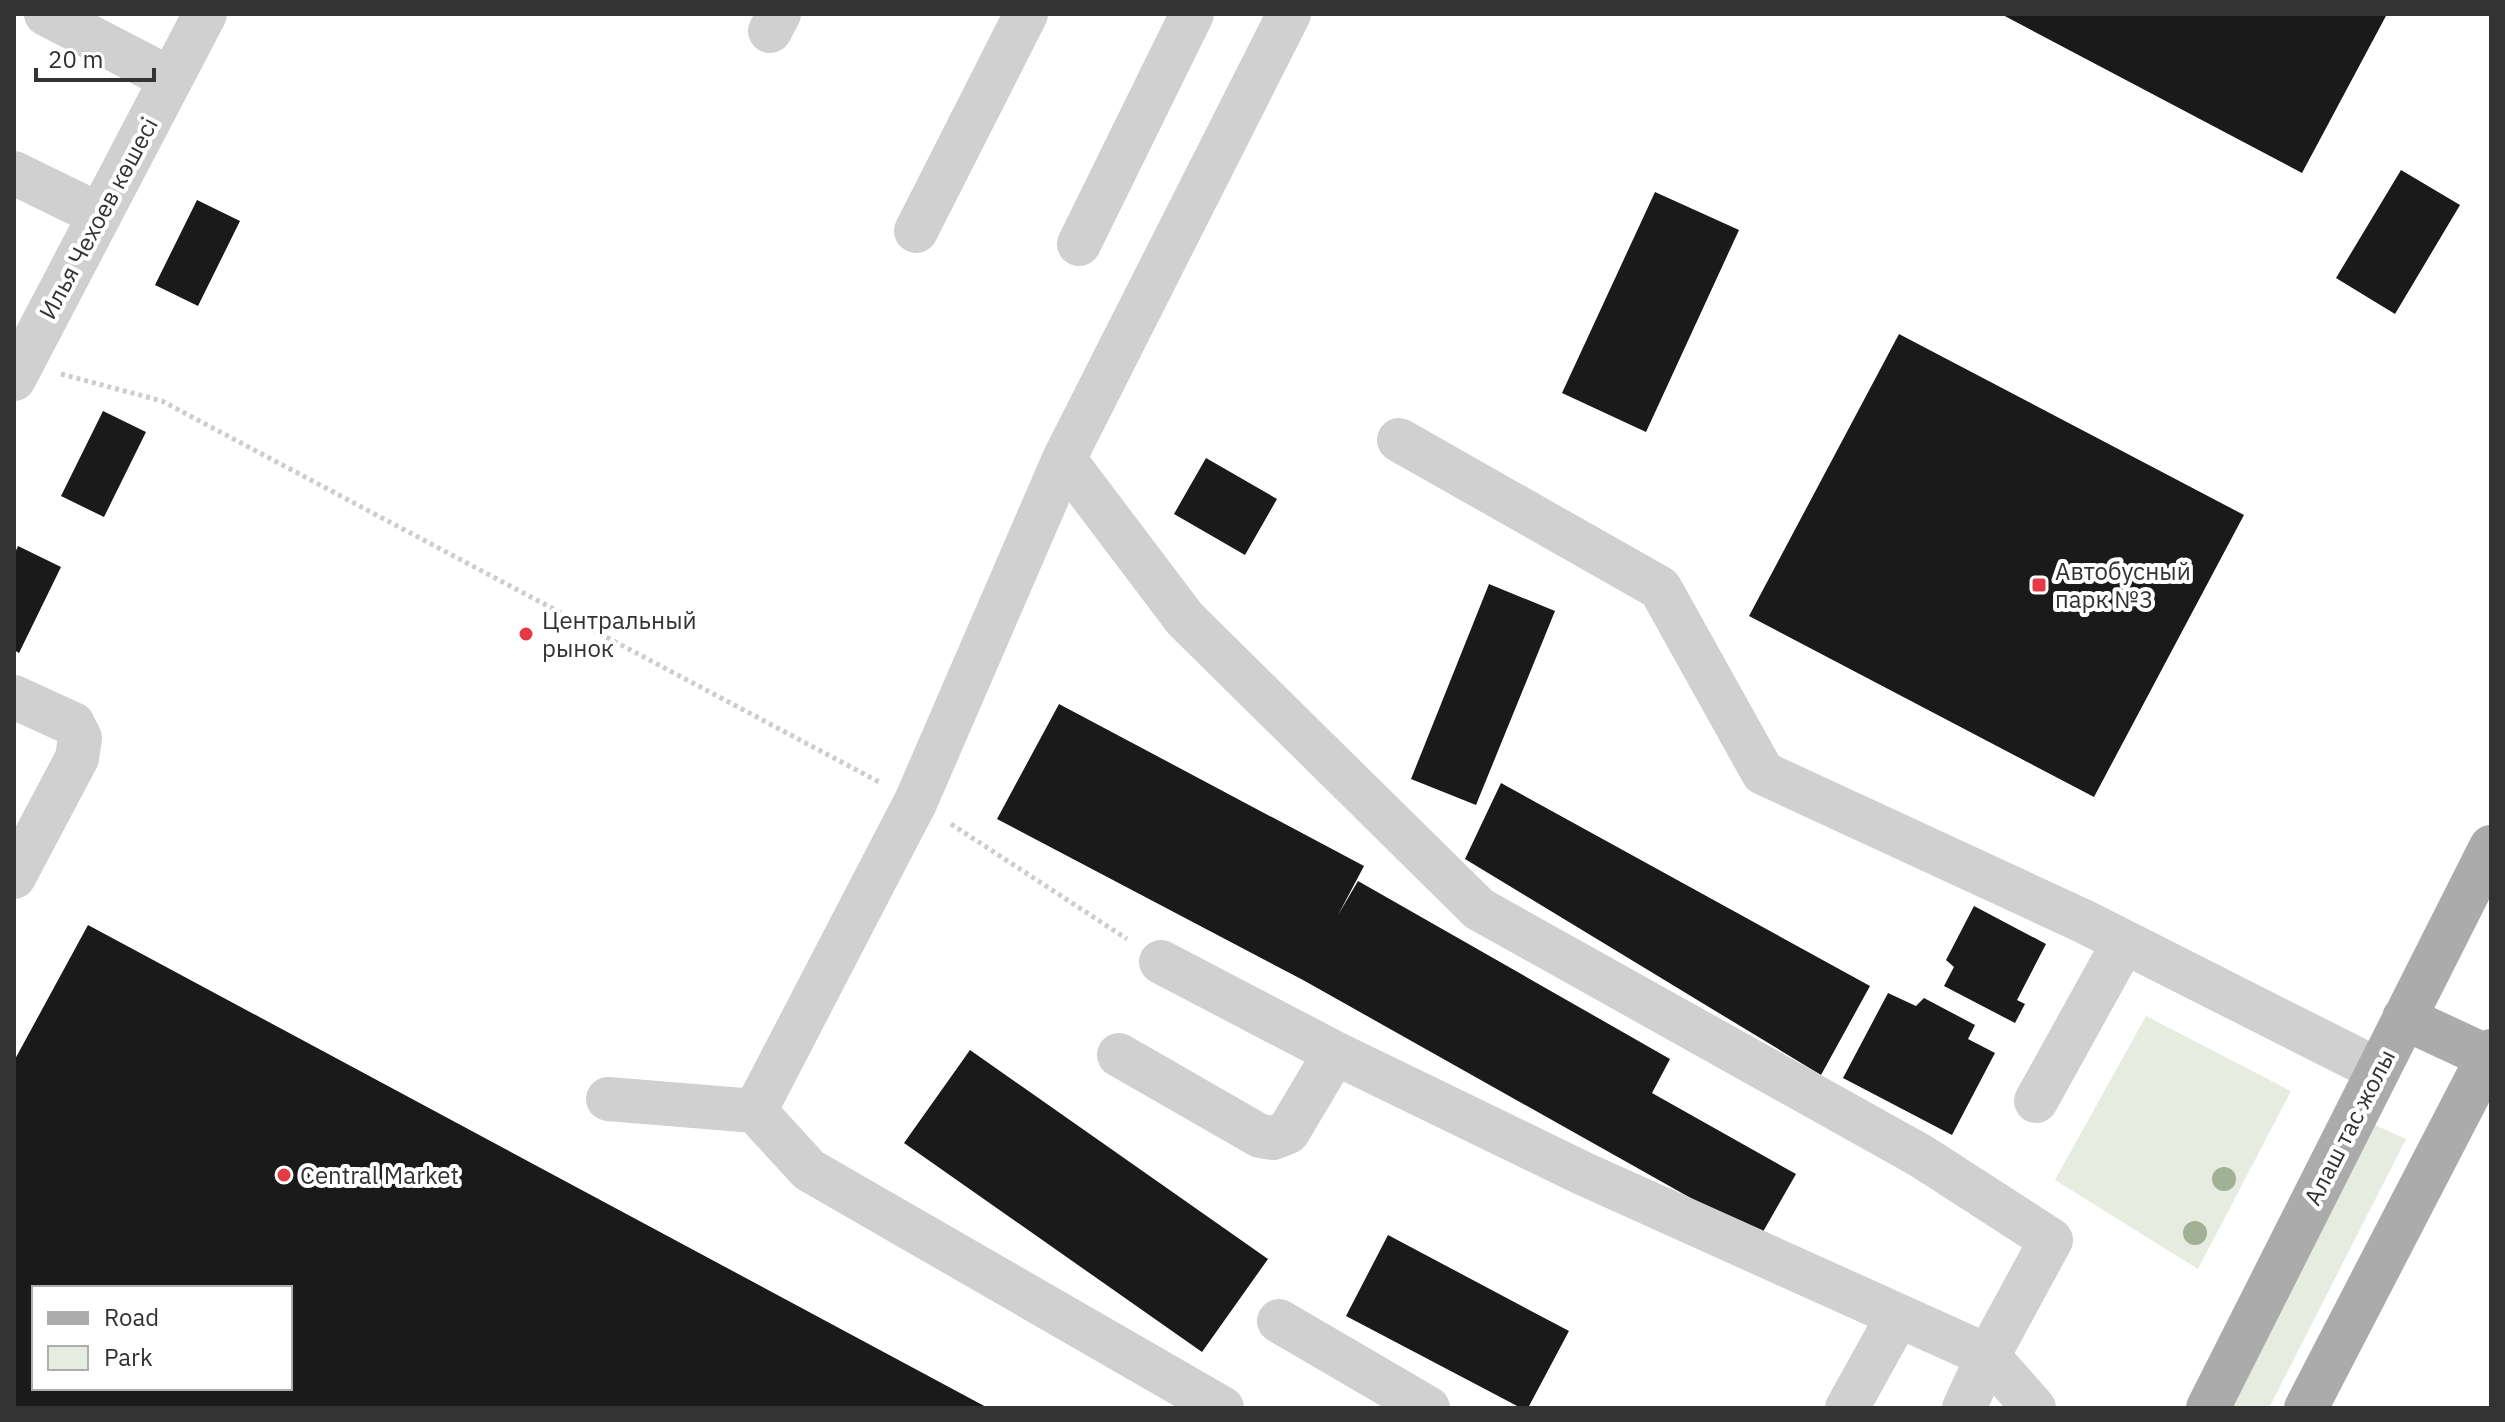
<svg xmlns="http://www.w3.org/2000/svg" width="2505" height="1422" font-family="'IBM Plex Sans',sans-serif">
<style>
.green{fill:#e6ecdf}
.building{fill:#1a1a1a;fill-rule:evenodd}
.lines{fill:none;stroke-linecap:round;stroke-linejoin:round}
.path{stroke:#cdcdcd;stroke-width:5;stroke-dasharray:4 4;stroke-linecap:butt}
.minor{stroke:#d0d0d0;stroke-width:44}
.major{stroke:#ababab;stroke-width:44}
.tree{fill:#a2b095}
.poi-dot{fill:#e63946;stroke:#fff;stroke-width:3}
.labels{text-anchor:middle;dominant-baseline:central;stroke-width:8;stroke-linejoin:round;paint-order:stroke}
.street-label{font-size:24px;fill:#333;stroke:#fff}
.poi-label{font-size:24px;fill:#333;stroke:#fff;text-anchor:start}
</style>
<rect width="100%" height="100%" fill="#fff"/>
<path class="green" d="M2146,1016L2291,1091L2198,1269L2055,1180Z
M2375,1125L2406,1139L2269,1408H2231Z"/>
<path class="building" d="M2001,14H2387L2302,173Z
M2401,170L2460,205L2395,314L2336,278Z
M1655,192L1739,230L1646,432L1562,393Z
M197,200L240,221L198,306L155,285Z
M1899,334L2244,515L2094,797L1749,616Z
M103,411L146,432L104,517L61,496Z
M1206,458L1277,499L1245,555L1174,514Z
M18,546L61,567L19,653L14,650V555Z
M1489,584L1555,611L1476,805L1411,779Z
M1059,704L1364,866L1338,915L1358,881L1670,1059L1652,1093L1796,1174L1760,1237L1303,980L997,819Z
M1501,783L1870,986L1821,1075L1465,859Z
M1974,906L2046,944L2017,1000L2025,1004L2015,1023L1944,986L1954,967L1946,960Z
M88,925L988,1408H14V1061ZM34,1288H290V1388H34Z
M1888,993L1916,1006L1924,998L1975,1025L1968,1039L1995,1053L1952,1135L1843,1078Z
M970,1050L1268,1259L1202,1352L904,1143Z
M1388,1235L1569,1331L1528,1408H1521L1346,1316Z"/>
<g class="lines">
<path class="path" d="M61,374L162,401L881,783
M951,824L1127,939"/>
<path class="minor" d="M46,14L171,79
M1289,14L1064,459L1185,619L1479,909L1921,1156L2051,1240L1988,1356L1964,1408
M770,31L779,14
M14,173L100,215
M916,231L1026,14
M1079,244L1192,14
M14,379L205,14
M1399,440L1660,588L1763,773L2083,921L2378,1070
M1064,459L916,801L755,1111L809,1170L1222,1408
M14,697L73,724L80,738L77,758L14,877
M1161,962L1335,1053
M1119,1055L1260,1136L1273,1138L1288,1132L1335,1053L1582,1173L1988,1356L2034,1408
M608,1099L755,1111
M2036,1101L2124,942
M1279,1321L1428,1408
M1847,1408L1898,1316"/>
<path class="major" d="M2404,1018L2488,1057
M2208,1408L2491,847
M2306,1408L2491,1051"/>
</g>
<g class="tree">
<circle cx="2224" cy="1179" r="12"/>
<circle cx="2195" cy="1233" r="12"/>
</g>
<g class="poi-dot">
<rect x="2031" y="577" width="16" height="16" rx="4"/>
<circle cx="526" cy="634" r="8"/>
<circle cx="284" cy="1175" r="8"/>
</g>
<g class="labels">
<g class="street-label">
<text transform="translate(98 218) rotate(-62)">Илья Чехоев көшесі</text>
<text transform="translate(2349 1127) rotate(-63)">Алаш тас жолы</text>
</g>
<g class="poi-label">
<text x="2055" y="571">Автобусный<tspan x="2055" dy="28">парк №3</tspan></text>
<text x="542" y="620">Центральный<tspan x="542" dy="28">рынок</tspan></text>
<text x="300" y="1175">Central Market</text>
</g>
</g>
<rect width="2505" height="1422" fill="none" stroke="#333333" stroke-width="32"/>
<rect x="32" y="1286" width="260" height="104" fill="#ffffff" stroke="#adadad" stroke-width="2"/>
<rect x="48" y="1312" width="40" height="12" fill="#ababab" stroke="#adadad" stroke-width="2"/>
<text x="104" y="1326" font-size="24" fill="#333333">Road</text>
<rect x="48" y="1346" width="40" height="24" fill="#e6ecdf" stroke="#adadad" stroke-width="2"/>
<text x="104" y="1366" font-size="24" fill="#333333">Park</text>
<path d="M36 68v12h118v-12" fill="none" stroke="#333333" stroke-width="4"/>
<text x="48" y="68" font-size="24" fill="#333333" stroke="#ffffff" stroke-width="6" paint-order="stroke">20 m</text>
</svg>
